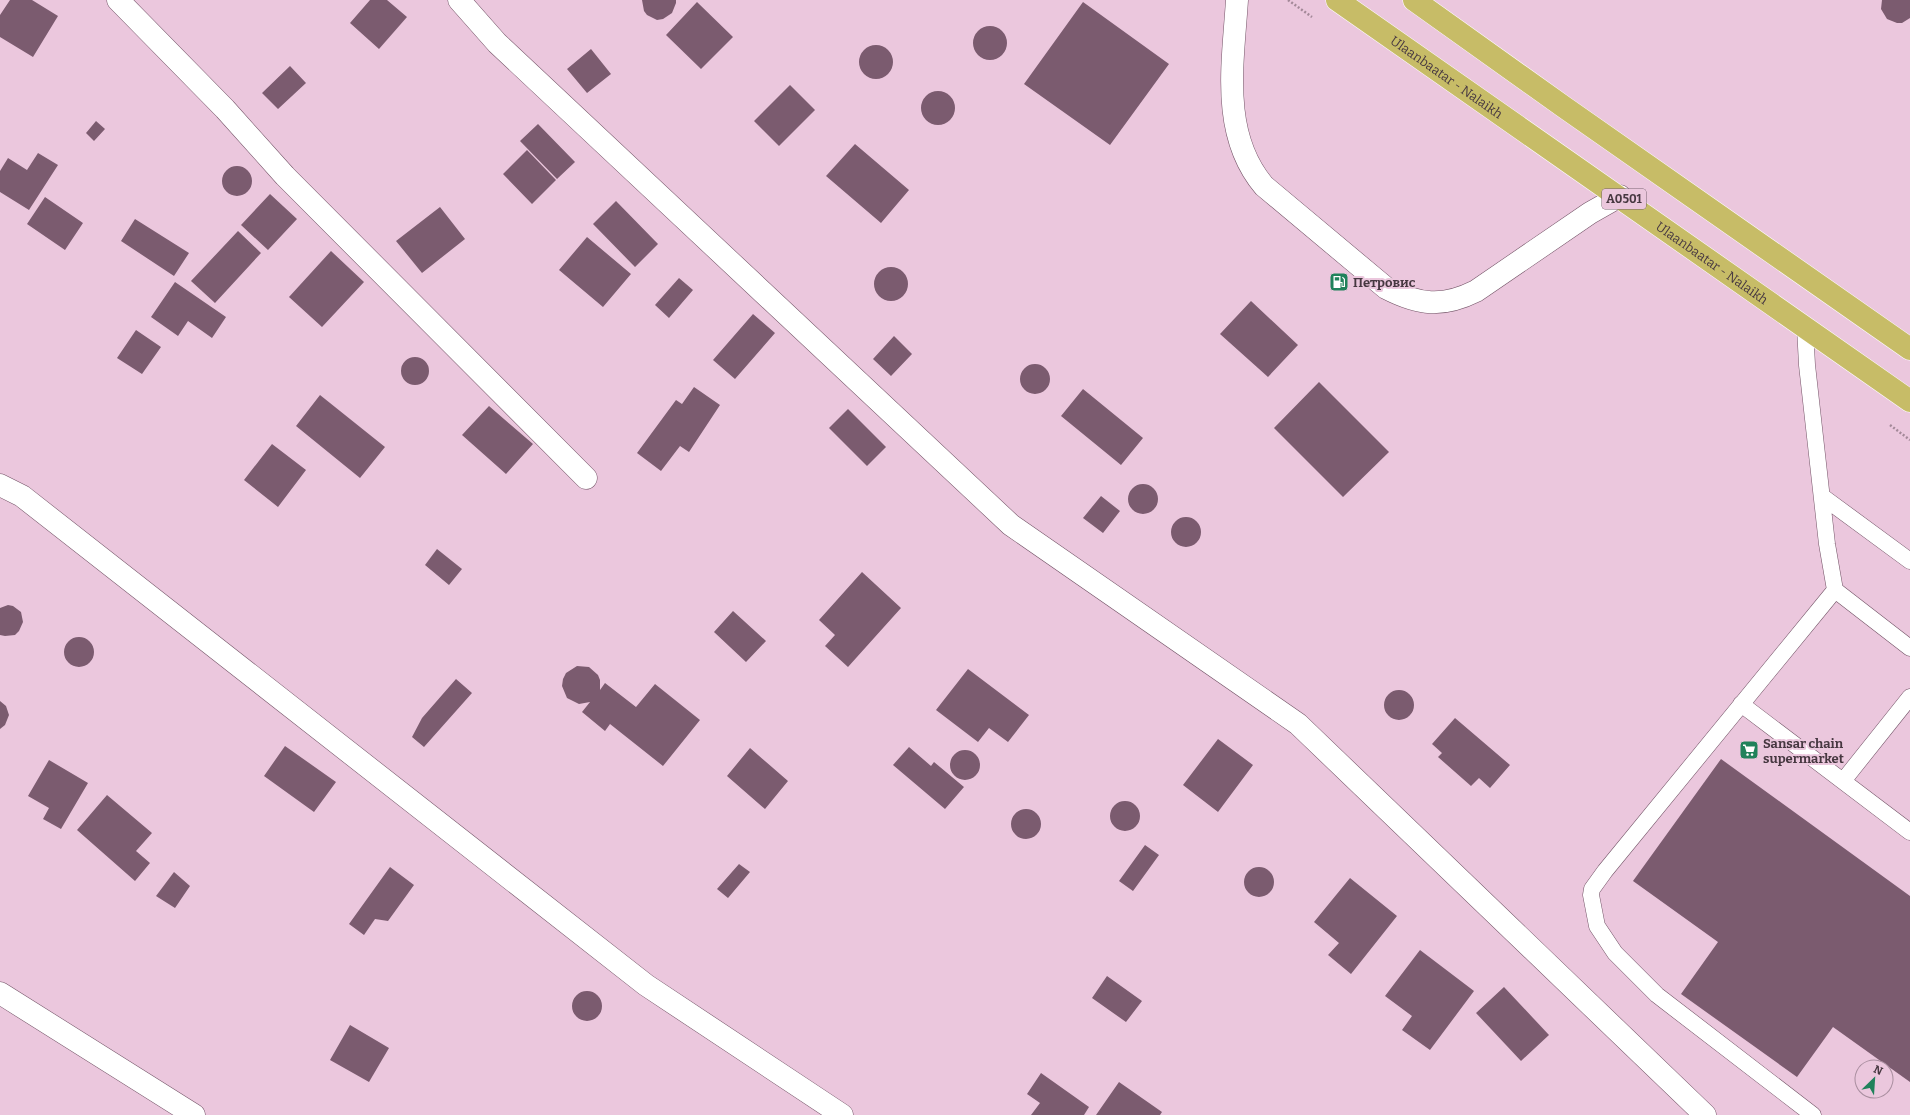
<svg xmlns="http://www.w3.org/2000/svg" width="1910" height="1115" font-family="Bitter,serif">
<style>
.building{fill:#7b5b6f}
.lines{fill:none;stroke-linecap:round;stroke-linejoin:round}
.lane-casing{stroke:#725366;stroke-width:17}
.street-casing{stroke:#725366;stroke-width:23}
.highway-casing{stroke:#fff;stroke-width:23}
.path{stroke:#a48999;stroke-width:2.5;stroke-dasharray:2 2;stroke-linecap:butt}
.lane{stroke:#fff;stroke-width:16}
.street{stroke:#fff;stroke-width:22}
.highway{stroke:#c7bc67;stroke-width:22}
.labels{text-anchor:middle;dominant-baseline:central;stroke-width:4;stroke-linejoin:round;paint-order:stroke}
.shield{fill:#ebc7dd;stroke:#786370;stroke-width:1}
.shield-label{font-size:12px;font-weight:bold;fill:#473841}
.street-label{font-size:13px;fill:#473841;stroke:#ebc7dd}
.poi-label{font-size:13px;font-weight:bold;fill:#473841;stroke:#ebc7dd;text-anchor:start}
</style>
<rect width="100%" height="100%" fill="#ebc7dd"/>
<path class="building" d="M10,0H32L58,16L33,57L0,37V15Z
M370,0H387L407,17L379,49L350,23Z
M642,0H676V3L672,13L663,19L657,20L647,15L644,11Z
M1882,0H1910V18L1902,23H1897L1887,19L1881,9Z
M697,2L733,37L701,69L666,35Z
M1083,2L1169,64L1110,145L1024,84Z
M973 43a17 17 0 1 1 34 0a17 17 0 1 1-34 0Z
M859 62a17 17 0 1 1 34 0a17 17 0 1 1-34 0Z
M591,49L611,74L587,93L567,69Z
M290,66L306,83L278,109L262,93Z
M790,85L815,110L779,146L754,121Z
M921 108a17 17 0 1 1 34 0a17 17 0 1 1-34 0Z
M96,121L105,129L94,141L86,133Z
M538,124L575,162L557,179L520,141Z
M855,144L909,190L881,223L826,176Z
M527,150L556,180L532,204L503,174Z
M38,153L58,165L29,210L0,192V171L8,158L27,170Z
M222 181a15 15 0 1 1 30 0a15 15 0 1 1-30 0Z
M270,194L297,219L268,250L241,225Z
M45,197L83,223L65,250L27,224Z
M616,201L658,244L635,267L593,224Z
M440,207L465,239L422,273L396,241Z
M135,219L189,253L174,276L121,241Z
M238,231L261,253L215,303L191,281Z
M587,237L631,274L603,307L559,270Z
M331,251L364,282L322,327L289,297Z
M874 284a17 17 0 1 1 34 0a17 17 0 1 1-34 0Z
M679,278L693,290L669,318L655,305Z
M175,282L226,317L212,338L188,321L178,336L151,317Z
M1251,301L1298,345L1268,377L1220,334Z
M753,314L775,333L735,379L713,360Z
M136,330L161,347L142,374L117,358Z
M894,336L912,354L891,376L873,359Z
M401 371a14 14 0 1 1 28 0a14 14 0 1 1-28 0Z
M1020 379a15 15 0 1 1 30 0a15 15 0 1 1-30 0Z
M1319,382L1389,452L1343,497L1274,428Z
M694,387L720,405L689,452L680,446L661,471L637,453L676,400L682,404Z
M1083,389L1143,438L1121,465L1061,416Z
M320,395L385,447L360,478L296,426Z
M489,406L533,444L506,474L462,435Z
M848,409L886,447L867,466L829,428Z
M272,444L306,470L278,507L244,480Z
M1128 499a15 15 0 1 1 30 0a15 15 0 1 1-30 0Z
M1101,496L1120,511L1103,533L1083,518Z
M1171 532a15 15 0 1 1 30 0a15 15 0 1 1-30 0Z
M437,549L462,569L449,585L425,565Z
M862,572L901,608L848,667L825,646L835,635L819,620Z
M8,605L13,606L21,612L23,622L19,631L15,635L5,636L0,635V608Z
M733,611L766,641L746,662L714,632Z
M64 652a15 15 0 1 1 30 0a15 15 0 1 1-30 0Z
M577,666L589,667L598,675L600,680V690L605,683L636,707L655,684L700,720L663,766L610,724L605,731L582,712L590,702L579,704L567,698L562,686L563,679L566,673Z
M968,669L1029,715L1008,742L989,728L978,742L936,710Z
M456,679L472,693L424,747L412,737L422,718Z
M1384 705a15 15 0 1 1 30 0a15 15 0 1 1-30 0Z
M0,701L6,706L9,715L5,725L0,729Z
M1455,718L1510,765L1490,788L1479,778L1471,786L1438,757L1442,753L1432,744Z
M1218,739L1253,765L1218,812L1183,785Z
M285,746L336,782L314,812L264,776Z
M909,747L931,766L934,762L964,787L945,809L893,765Z
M750,748L788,781L765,809L727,776Z
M950 765a15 15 0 1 1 30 0a15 15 0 1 1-30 0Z
M1721,759L1910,896V1082L1833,1027L1797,1077L1681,994L1718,942L1633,881Z
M49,760L88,783L61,829L43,819L49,808L28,796Z
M107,795L152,833L136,851L150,863L135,881L77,830Z
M1110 816a15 15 0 1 1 30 0a15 15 0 1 1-30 0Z
M1011 824a15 15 0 1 1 30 0a15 15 0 1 1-30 0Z
M1145,845L1159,855L1133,891L1119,881Z
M739,864L750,872L728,898L717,889Z
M1244 882a15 15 0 1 1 30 0a15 15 0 1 1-30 0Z
M390,867L414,885L388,921L375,919L364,935L349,924Z
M174,872L190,886L175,908L156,896Z
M1350,878L1397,916L1351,974L1328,955L1339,943L1314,922Z
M1420,950L1474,991L1430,1050L1402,1030L1412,1016L1385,996Z
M1107,976L1142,1001L1126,1022L1092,998Z
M1504,987L1549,1035L1521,1061L1476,1013Z
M572 1006a15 15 0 1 1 30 0a15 15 0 1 1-30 0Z
M350,1025L389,1048L369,1082L330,1060Z
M1041,1073L1089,1107L1084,1115H1031L1040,1103L1027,1094Z
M1119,1082L1162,1112L1160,1115H1096Z"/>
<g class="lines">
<defs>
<path id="lane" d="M1805,327L1807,365L1827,544L1835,590L1910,648
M1823,497L1910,561
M1741,704L1910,832
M1843,781L1910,697
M1813,1115L1657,995L1615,953L1597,926L1591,895L1592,889L1605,871L1835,590"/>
<path id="street" d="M118,0L225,109L285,176L586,478
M459,0L497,43L1011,525L1298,724L1705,1115
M1237,0C1233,63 1220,134 1264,186L1386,288C1419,305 1442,308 1476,291L1590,213L1620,196
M0,485L22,496L646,985L842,1115
M0,993L194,1115"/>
<g id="highway">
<path id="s1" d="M1337,0L1910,401"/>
<path d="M1414,0L1564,107L1910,349"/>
</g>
</defs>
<use href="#lane" class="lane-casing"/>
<use href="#street" class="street-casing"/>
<use href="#highway" class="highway-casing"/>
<path class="path" d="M1288,0L1312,17
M1890,425L1910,440"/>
<use href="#lane" class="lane"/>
<use href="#street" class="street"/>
<use href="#highway" class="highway"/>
</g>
<defs>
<symbol id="fuel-square" viewBox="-11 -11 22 22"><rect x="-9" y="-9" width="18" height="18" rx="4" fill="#20825b" stroke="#ebc7dd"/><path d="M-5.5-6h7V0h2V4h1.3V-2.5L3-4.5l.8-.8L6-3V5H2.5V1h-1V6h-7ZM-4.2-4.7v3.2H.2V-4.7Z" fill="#fff"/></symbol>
<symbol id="supermarket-square" viewBox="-11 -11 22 22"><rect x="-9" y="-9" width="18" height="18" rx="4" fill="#20825b" stroke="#ebc7dd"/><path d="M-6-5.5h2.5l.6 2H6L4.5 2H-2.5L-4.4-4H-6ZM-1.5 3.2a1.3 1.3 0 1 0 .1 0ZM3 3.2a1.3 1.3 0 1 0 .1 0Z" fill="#fff"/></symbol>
</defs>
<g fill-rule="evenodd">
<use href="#fuel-square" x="1328" y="271" width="22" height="22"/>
<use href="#supermarket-square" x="1738" y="739" width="22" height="22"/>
</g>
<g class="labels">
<rect class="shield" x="1602" y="189" width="44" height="20" rx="3"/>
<g class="shield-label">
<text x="1624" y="199">A0501</text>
</g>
<g class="street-label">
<text stroke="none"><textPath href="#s1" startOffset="134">Ulaanbaatar - Nalaikh</textPath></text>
<text stroke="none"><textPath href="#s1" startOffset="458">Ulaanbaatar - Nalaikh</textPath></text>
</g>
<g class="poi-label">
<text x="1353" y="282">Петровис</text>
<text x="1763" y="743">Sansar chain<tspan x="1763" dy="15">supermarket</tspan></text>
</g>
</g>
<g transform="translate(1874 1079) rotate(25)"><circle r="19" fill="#ebc7dd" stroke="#a98e9f"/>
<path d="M0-3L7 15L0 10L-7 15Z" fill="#20825b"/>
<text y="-6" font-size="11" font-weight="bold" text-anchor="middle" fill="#473841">N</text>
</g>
</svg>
